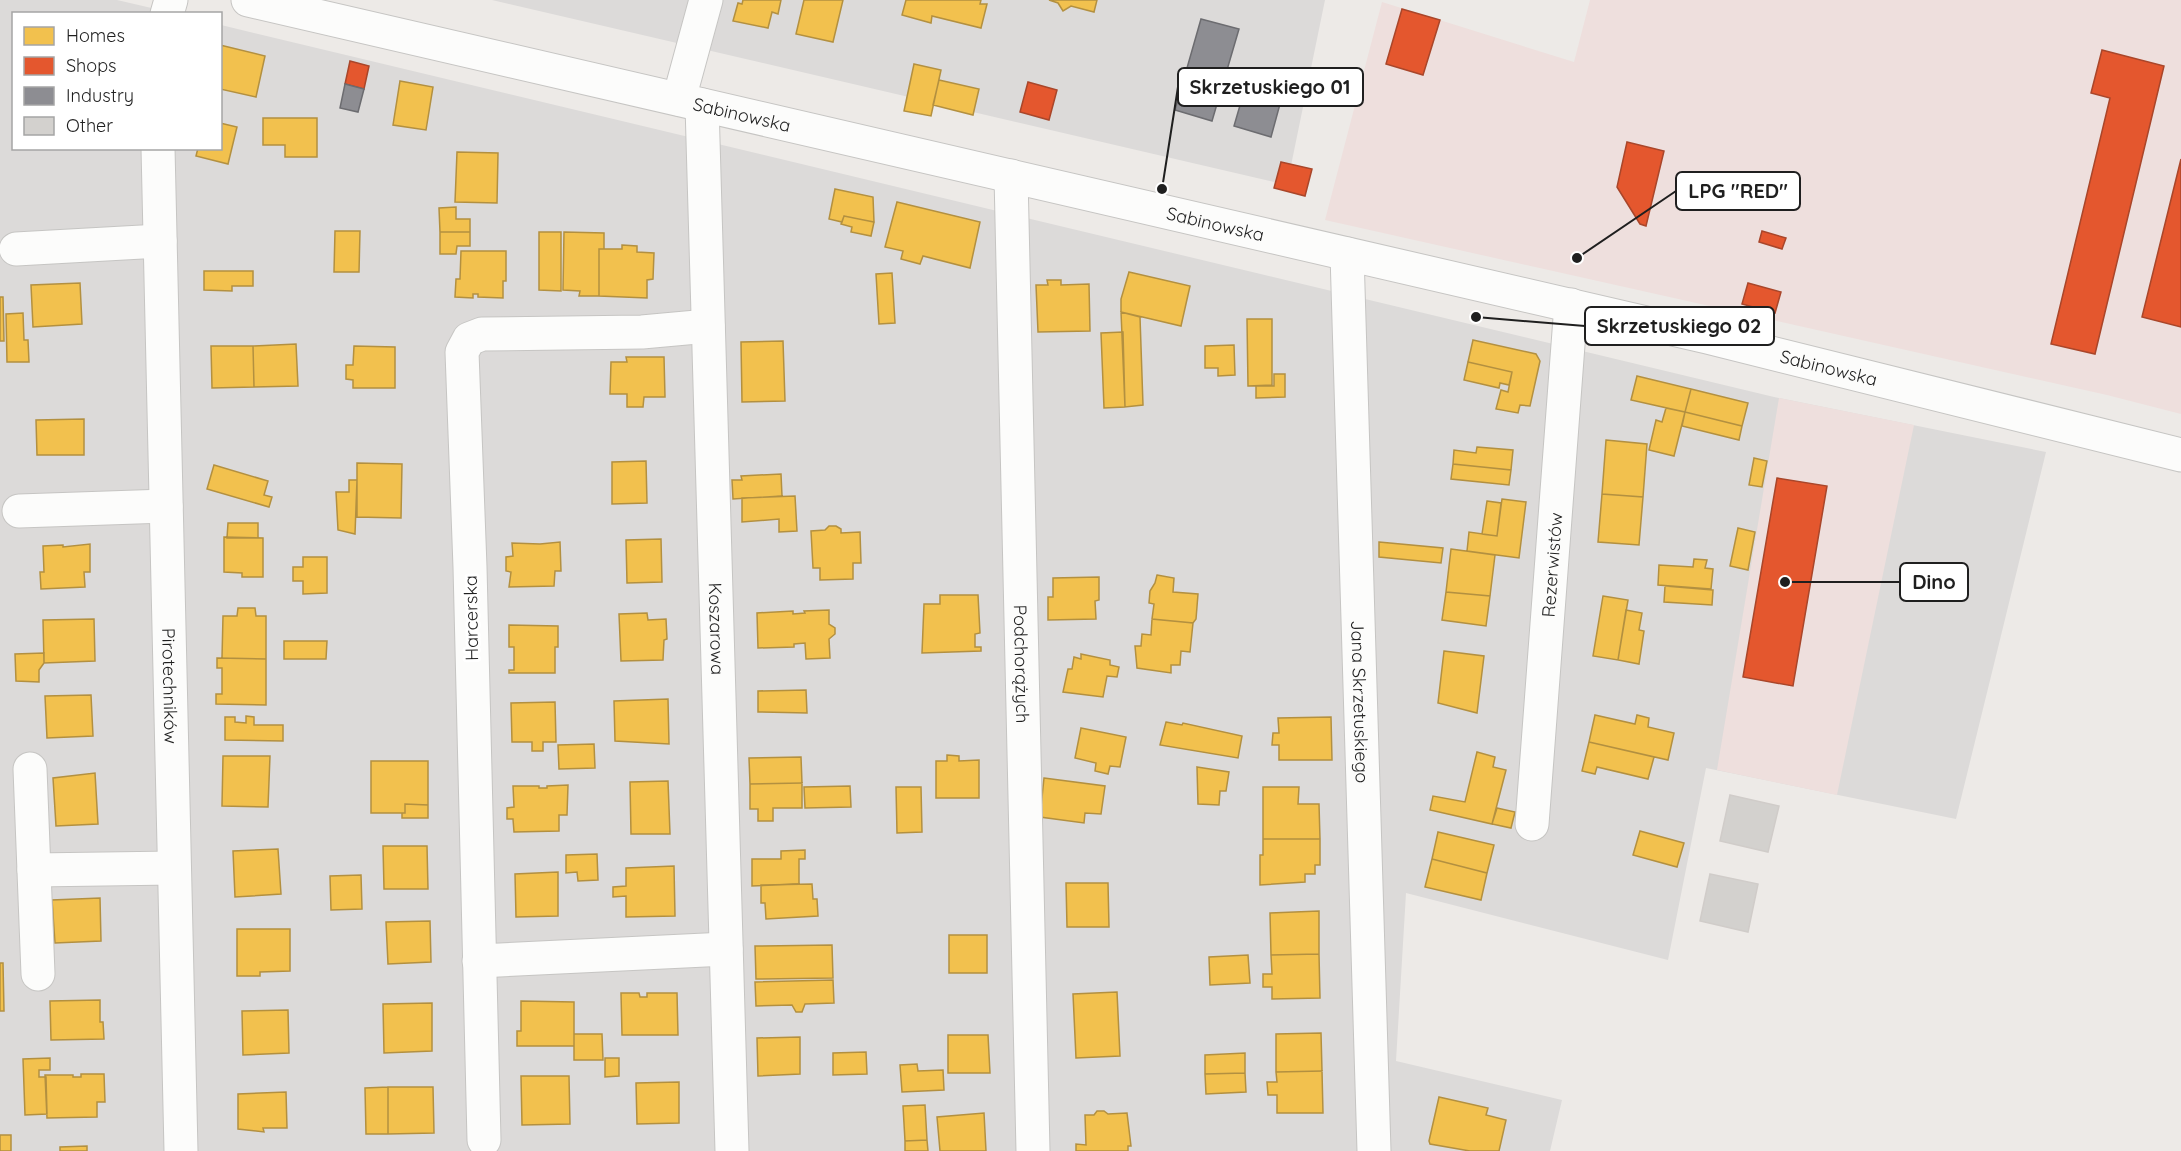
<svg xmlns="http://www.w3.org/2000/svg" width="2181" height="1151" font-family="Quicksand,sans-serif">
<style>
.residential{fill:#dcdad9}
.commercial{fill:#eedfdd}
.homes{fill:#f2c14e;stroke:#b39040;stroke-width:1.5}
.shops{fill:#e4572e;stroke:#a9462a;stroke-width:1.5}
.industry{fill:#8d8d92;stroke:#6c6c70;stroke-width:1.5}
.building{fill:#d3d1ce;stroke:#d0ccc9;stroke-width:1.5}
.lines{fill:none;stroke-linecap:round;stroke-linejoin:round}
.minor-casing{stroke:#c6c5c3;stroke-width:35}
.minor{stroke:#fcfcfb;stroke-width:33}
.labels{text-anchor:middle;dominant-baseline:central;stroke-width:6;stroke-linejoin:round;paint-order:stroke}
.street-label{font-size:18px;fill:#1f1f1f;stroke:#fff}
.leader{fill:none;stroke:#1f1f1f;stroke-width:2}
.callout-dot{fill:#1f1f1f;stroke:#fff;stroke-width:2}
.callout{fill:#fff;stroke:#1f1f1f;stroke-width:2}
.callout-label{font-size:20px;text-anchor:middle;font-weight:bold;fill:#1f1f1f}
</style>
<rect width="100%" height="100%" fill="#edeae7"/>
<path class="residential" d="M0,0H117L173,13L14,14V148H220L221,25L1774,397L2046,452L1956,819L1706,768L1668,960L1406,893L1396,1061L1562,1100L1550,1151H0Z
M492,0H1325L1287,185Z"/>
<path class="commercial" d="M1590,0H2181V414L2107,395L1325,220L1382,2L1574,62Z
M1779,398L1914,425L1837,795L1717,770Z"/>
<path class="homes" d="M743,0H781L778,14L772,12L768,28L733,21L738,3L742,4Z
M804,0H843L833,42L796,34Z
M906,0H981L980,4H987L981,28L932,16L931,23L902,15Z
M1049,0H1097L1094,12L1071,6L1063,11L1058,3Z
M220,45L265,56L256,97L220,89Z
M914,64L941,70L931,116L904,111Z
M939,80L979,89L973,115L933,105Z
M400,81L433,87L426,130L393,125Z
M263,118H317V157H285V145H263Z
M220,123L237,127L228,164L196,156L198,148H220Z
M457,152L498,153L497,203L455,202Z
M835,189L873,197L874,222L844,216L842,222L829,219Z
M897,202L980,222L970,268L923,256L920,264L901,259L903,251L885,247Z
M456,207V219H470V232H440L439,208Z
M844,216L874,222L871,236L851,232L852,227L841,224Z
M335,231H360L359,272H334Z
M440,232H470V246H457L456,254H440Z
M539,232H561V291L539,290Z
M564,232L604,233V249H599V296H579L580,291L563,290Z
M622,245L637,246V252L654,253L653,279L647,280V298L599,296V249H622Z
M461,251H506V281H503V298L478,297V294H473V298L455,297L456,279H460Z
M204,271H253V286H232V291L204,290Z
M1129,272L1190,286L1181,326L1121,312V299Z
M892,273L895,323L879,324L876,274Z
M1047,280H1061V285L1089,284L1090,331L1038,332L1036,285H1048Z
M80,283L82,324L33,327L31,285Z
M0,297H3L4,341H0Z
M1121,312L1140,317L1143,405L1125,407Z
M23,313L24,340H28L29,362H7L6,314Z
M1247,319H1272V385L1248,386Z
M1123,332L1125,407L1104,408L1101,333Z
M1473,340L1536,354L1540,361L1530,406L1520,405L1518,413L1496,409L1501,390L1508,392L1512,372L1468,362Z
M783,341L785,401L742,402L741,342Z
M296,344L298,386L254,387L253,346Z
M1234,345L1235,375L1218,376V368H1205V346Z
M211,346H253L254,387L212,388Z
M354,346L395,347V388H353V380L346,379V365H353Z
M626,357H664L665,397H644L643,407H627V394H610L611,362H627Z
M1468,362L1512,372L1509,385L1500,383L1499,388L1464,380Z
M1274,374H1285V397L1256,398V386H1274Z
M1637,376L1691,389L1685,412L1631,400Z
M1691,389L1748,403L1742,426L1685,412Z
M1666,408L1685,412L1674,456L1649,450L1656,420L1662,422Z
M1685,412L1742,426L1739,440L1682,426Z
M84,419V455H37L36,420Z
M1606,440L1647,444L1643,497L1602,494Z
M1477,447L1513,450L1511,470L1453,464L1454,450L1476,453Z
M1754,458L1767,461L1762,487L1749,485Z
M646,461L647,503L612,504V462Z
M357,463L402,464L401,518L357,517Z
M1453,464L1511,470L1509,485L1451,479Z
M214,465L268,481L264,495L272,497L269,507L207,489Z
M781,474L782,496L733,499L732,480H742L741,476Z
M349,480H357L355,534L338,530L336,492H349Z
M1602,494L1643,497L1639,545L1598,542Z
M795,496L797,531L779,532V519L742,522V498Z
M1502,499L1526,502L1519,558L1467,551L1469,532L1497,536Z
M1487,501L1501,503L1497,536L1482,534Z
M228,523H258V538H227Z
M829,526H836L841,529V533L860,532L861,563H853V579L820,580V568H813L811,531L825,530Z
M1738,528L1755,532L1748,570L1730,566Z
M224,537L263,538V577H242V573L224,572Z
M661,539L662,582L627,583L626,540Z
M560,542L561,571H555L554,586L509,587L511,572L506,571V557L513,556L512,543L540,544Z
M1379,542L1443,548L1441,563L1379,557Z
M90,544V572H84L85,587L41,589L40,572H44L43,546L63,545V547Z
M1451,549L1495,555L1490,596L1446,592Z
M303,557H327V593L303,594V581H293V567H303Z
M1694,559L1707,560L1705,568L1713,569L1711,589L1658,585L1659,565L1693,567Z
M1157,575L1174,578L1173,592L1198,594L1196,619L1193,623L1152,619L1154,604L1149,603L1150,591L1155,583Z
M1099,577V600L1095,601L1096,619L1048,620V597H1053V578Z
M1665,586L1713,590L1712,605L1664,602Z
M1446,592L1490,596L1486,626L1442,620Z
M940,595H978L980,633L975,634V647H981V651L922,653L924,604H940Z
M1603,596L1628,600L1618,660L1593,656Z
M238,608H255L256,616H266V659L222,658L223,616H237Z
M829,610V624L835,628V634L829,639L830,658L806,659L805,643L794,644V647L758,648L757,613L793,611V614L805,613L804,611Z
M1626,610L1642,613L1639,630L1644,631L1639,664L1618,660Z
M647,613L648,620L666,619L667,639L664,640L663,660L621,661L619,614Z
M94,619L95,661L44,663L43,620Z
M1152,619L1193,623L1190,652L1181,651L1180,665H1171V673L1137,668L1135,646H1141L1142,634L1151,635Z
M509,625L558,626V647H555V673H509V670H514V647H509Z
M284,641H327L326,659H284Z
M1444,651L1484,656L1477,713L1438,703Z
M44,653V663L39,670V682L16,681L15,654Z
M1081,654L1110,660V665L1119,667L1117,677L1107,676L1103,697L1063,692L1068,669H1072L1074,657L1081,659Z
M217,658L266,659V705L216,704V694H222V668H217Z
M806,690L807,713L758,712V691Z
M91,695L93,736L47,738L45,696Z
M668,699L669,744L615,741L614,701Z
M555,702L556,742H543V751H532V742H512L511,703Z
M1595,715L1635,724L1637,715L1649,718L1648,727L1674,733L1668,760L1589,742Z
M246,716L254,717V725H283V741L225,740V717H235V722L246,723Z
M1331,717L1332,760H1279V745H1272L1273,733H1279L1278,718Z
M1166,722L1182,725L1183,723L1242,736L1238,758L1160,745Z
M1081,728L1126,737L1120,767L1110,766L1108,774L1095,771L1096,763L1075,758Z
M1589,742L1654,757L1648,779L1597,767L1595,774L1582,771Z
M594,744L595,768L559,769L558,745Z
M1477,752L1495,757L1493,767L1506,770L1492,824L1430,810L1433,796L1465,802Z
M947,755L959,756V761L979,760V798H936V761H947Z
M223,756H270L268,807L222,806Z
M801,757L802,783L750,784L749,758Z
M371,761H428V805L405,804V813H371Z
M1197,767L1229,772L1226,791H1220L1219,805L1198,804Z
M95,773L98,824L56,826L53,778Z
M1044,778L1105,786L1101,814L1085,813L1084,823L1040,817Z
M668,781L670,834H631L630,782Z
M802,783V808H773V821H758V809H750V784Z
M568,785L567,815H559V831L514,832L513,819H507V808L514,807L513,786H539V788H547V786Z
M850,786L851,807L805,808L804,787Z
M896,787H921L922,832L897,833Z
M1263,787H1299L1298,804H1319L1320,839H1263Z
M405,804L428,805V818H402V813H405Z
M1497,808L1515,812L1511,828L1492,824Z
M1640,831L1684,843L1677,867L1633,855Z
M1438,832L1494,845L1487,873L1432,859Z
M1263,839H1320V865H1315V874H1305V882L1260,885V855H1263Z
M383,846H427L428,889H384Z
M278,849L281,894L235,897L233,851Z
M805,850V859H799V884L752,886V859H781V851Z
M597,854L598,880L578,881L577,872L566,873V855Z
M1432,859L1487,873L1481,900L1425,887Z
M674,866L675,916L626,917V896L613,897V887L626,886V868Z
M558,872V916L516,917L515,874Z
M361,875L362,909L331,910L330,876Z
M1066,883H1108L1109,927H1067Z
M812,884L813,899H817L818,916L766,919L765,903H761V885Z
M100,898L101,941L55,943L52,900Z
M1319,911V954L1271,955L1270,913Z
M430,921L431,962L388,964L386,922Z
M237,929H290V971L260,972V976H237Z
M949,935H987V973H949Z
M832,945L833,978L756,979L755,946Z
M1319,954L1320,998L1272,999V987H1263V974H1272L1271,955Z
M1248,955L1250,983L1210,985L1209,957Z
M0,963H3L4,1011H0Z
M833,980L834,1003L805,1004L802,1012H796L792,1005L756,1006L755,982Z
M1117,992L1120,1056L1076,1058L1073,994Z
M621,993H639L640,997H647V993H677L678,1035H622Z
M100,1000V1022H103L104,1039L51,1040L50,1001Z
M521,1001L574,1002V1046H517V1031H521Z
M432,1003V1051L384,1053L383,1004Z
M288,1010L289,1053L243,1055L242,1011Z
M1321,1033L1322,1071L1276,1072V1034Z
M574,1034H602L603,1060H574Z
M948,1035H988L990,1073H948Z
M800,1037V1074L758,1076L757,1038Z
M866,1052L867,1074L833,1075V1053Z
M1245,1053V1073L1205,1074V1055Z
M50,1058V1070H39V1077H46L47,1114L25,1115L23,1059Z
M605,1058H619V1076L605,1077Z
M917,1064L918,1071L943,1070L944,1090L902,1092L900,1065Z
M1322,1071L1323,1113H1277V1095H1268L1267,1082H1277L1276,1072Z
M1245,1073L1246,1092L1206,1094L1205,1074Z
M81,1074H104L105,1102H97V1117L47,1118L45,1075H73V1077H81Z
M521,1076H569L570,1124L522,1125Z
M679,1082V1123L637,1124L636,1083Z
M388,1087H433L434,1133L388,1134Z
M388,1087V1134H366L365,1088Z
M286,1092L287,1128H263L264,1132L238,1129V1094Z
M1439,1097L1488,1108L1486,1115L1506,1120L1499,1151H1470L1430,1144L1429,1141Z
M925,1105L927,1140L905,1141L903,1106Z
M1097,1111H1104L1108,1114L1127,1113L1131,1146H1128V1151H1076V1144L1086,1145L1085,1115H1094Z
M984,1113L986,1151H940L937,1117Z
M0,1135H11V1151H0Z
M927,1140L928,1151H905V1141Z
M87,1146V1151H60V1147Z"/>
<path class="shops" d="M1402,9L1440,20L1423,75L1386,64Z
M2102,50L2164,66L2095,354L2051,344L2110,98L2091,93Z
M350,61L369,66L364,89L345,84Z
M1028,82L1057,90L1049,120L1020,112Z
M1627,142L1664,151L1646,226L1640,224L1617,187Z
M2181,159V327L2142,317Z
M1281,162L1312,169L1305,196L1274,188Z
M1762,231L1786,238L1782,249L1759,242Z
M1748,283L1781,292L1775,313L1742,304Z
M1777,478L1827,486L1793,686L1743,677Z"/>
<path class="industry" d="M1201,19L1239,29L1212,121L1175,110Z
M1250,71L1286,82L1271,137L1234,126Z
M345,84L364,89L358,112L340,108Z"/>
<path class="building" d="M1730,795L1779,806L1768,852L1720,841Z
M1710,874L1758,884L1748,932L1700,921Z"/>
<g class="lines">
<defs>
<g id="minor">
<path id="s1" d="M248,0L1707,337L2181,455"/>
<path d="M167,14L171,0"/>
<path d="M679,99L706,0"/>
<path id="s2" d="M702,105L732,1151"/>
<path id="s3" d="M158,148L181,1151"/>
<path id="s4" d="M1011,176L1033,1151"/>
<path d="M16,249L160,241"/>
<path id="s5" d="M1347,254L1374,1151"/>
<path d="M19,511L166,506"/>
<path d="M30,769L38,974"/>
<path id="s6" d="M1532,824L1571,305"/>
<path d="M34,870L174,868"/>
<path d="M479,961L726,949"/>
<path d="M484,1140L470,567L462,352L469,339L482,334L642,332L708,326"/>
</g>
</defs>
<use href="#minor" class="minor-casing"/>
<use href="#minor" class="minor"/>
</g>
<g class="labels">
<g class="street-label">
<text stroke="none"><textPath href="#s1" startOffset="507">Sabinowska</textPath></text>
<text stroke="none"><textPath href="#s1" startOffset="993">Sabinowska</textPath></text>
<text stroke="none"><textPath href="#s1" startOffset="1623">Sabinowska</textPath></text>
<text stroke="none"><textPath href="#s6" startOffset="260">Rezerwistów</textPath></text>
<text transform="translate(471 618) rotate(-91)">Harcerska</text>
<text stroke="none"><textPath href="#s2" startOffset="524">Koszarowa</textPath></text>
<text stroke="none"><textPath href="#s4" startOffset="488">Podchorążych</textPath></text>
<text stroke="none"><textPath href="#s3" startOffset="538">Pirotechników</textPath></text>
<text stroke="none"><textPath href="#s5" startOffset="448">Jana Skrzetuskiego</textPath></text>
</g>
</g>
<path class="leader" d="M1162 189L1178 87M1577 258L1676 191M1476 317L1585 326M1785 582L1900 582"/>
<g class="callout-dot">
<circle cx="1162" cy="189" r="6"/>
<circle cx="1577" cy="258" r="6"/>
<circle cx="1476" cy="317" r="6"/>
<circle cx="1785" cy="582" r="6"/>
</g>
<g class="callout">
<rect x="1178" y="68" width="185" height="38" rx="6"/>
<rect x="1676" y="172" width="124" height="38" rx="6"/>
<rect x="1585" y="307" width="189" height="38" rx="6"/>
<rect x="1900" y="563" width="68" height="38" rx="6"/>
</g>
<g class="callout-label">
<text x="1270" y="94">Skrzetuskiego 01</text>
<text x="1738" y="198">LPG "RED"</text>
<text x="1679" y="333">Skrzetuskiego 02</text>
<text x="1934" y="589">Dino</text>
</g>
<rect x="12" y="12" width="210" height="138" fill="#ffffff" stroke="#a5a5a5" stroke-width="1.5"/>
<rect x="24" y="27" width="30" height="18" fill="#f2c14e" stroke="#a5a5a5" stroke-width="1.5"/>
<text x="66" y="42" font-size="18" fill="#1f1f1f">Homes</text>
<rect x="24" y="57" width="30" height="18" fill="#e4572e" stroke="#a5a5a5" stroke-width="1.5"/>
<text x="66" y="72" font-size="18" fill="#1f1f1f">Shops</text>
<rect x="24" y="87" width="30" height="18" fill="#8d8d92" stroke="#a5a5a5" stroke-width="1.5"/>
<text x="66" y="102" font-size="18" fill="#1f1f1f">Industry</text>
<rect x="24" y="117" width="30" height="18" fill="#d3d1ce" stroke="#a5a5a5" stroke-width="1.5"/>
<text x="66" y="132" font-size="18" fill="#1f1f1f">Other</text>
</svg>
